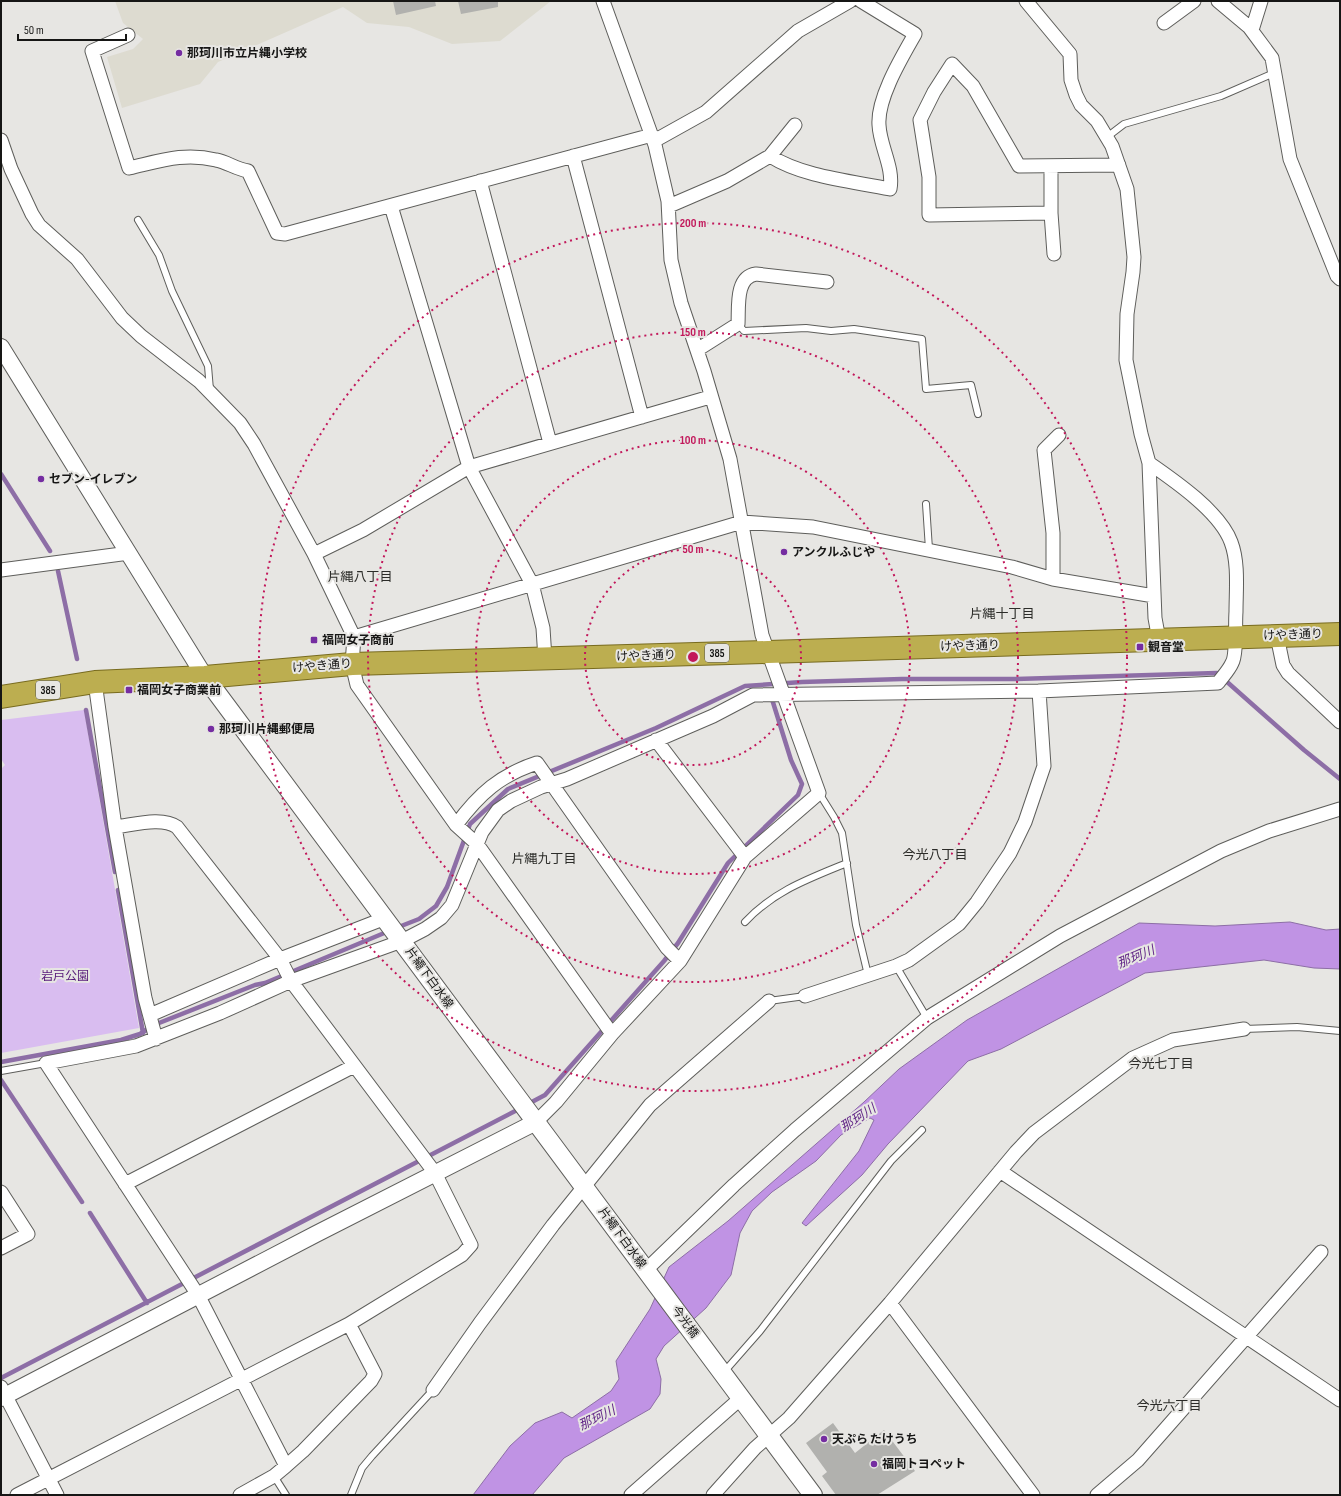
<svg xmlns="http://www.w3.org/2000/svg" width="1341" height="1496" font-family="'Sofia Sans Condensed','Noto Sans JP',sans-serif">
<style>
.built{fill:#dddbd0}
.green{fill:#d9bdf0}
.water{fill:#c093e4;stroke:#8d6ea6}
.lines{fill:none;stroke-linecap:round;stroke-linejoin:round}
.stream{stroke:#8d6ea6;stroke-width:4.5}
.building{fill:#b1b1ae}
.service-casing{stroke:#5e5e5b;stroke-width:8}
.minor-casing{stroke:#5e5e5b;stroke-width:15}
.tertiary-casing{stroke:#5e5e5b;stroke-width:18}
.secondary-casing{stroke:#5e5e5b;stroke-width:20}
.trunk-casing{stroke:#786b1f;stroke-width:24}
.service{stroke:#fff;stroke-width:6}
.minor{stroke:#fff;stroke-width:13}
.tertiary{stroke:#fff;stroke-width:16}
.secondary{stroke:#fff;stroke-width:18}
.trunk{stroke:#bcae50;stroke-width:22}
.ring{fill:none;stroke:#c2185b;stroke-width:2;stroke-dasharray:2 4}
.poi-dot{fill:#752da1;stroke:#e7e6e3;stroke-width:1.5}
.labels{text-anchor:middle;dominant-baseline:central;stroke-width:4;stroke-linejoin:round;paint-order:stroke}
.shield{fill:#e7e6e3;stroke:#555453;stroke-width:1}
.shield-label{font-size:11px;font-weight:bold;fill:#161615}
.poi-label{font-size:12px;font-weight:bold;fill:#161615;stroke:#e7e6e3;text-anchor:start}
.street-label{font-size:12px;fill:#161615;stroke:#e7e6e3}
.park-label{font-size:12px;fill:#551878;stroke:#e7e6e3}
.neighbourhood-label{font-size:13px;fill:#2c2c29;stroke:#e7e6e3}
.water-label{font-size:13px;font-style:italic;fill:#632888;stroke:#e7e6e3}
.centre{fill:#c2185b;stroke:#e7e6e3;stroke-width:2}
.ring-label{font-size:12px;text-anchor:middle;font-weight:bold;fill:#c2185b;stroke:#e7e6e3;stroke-width:4;stroke-linejoin:round;paint-order:stroke}
</style>
<rect width="100%" height="100%" fill="#e7e6e3"/>
<path class="built" d="M115,1H551L500,41L452,44L409,27L367,23L343,7L218,62L200,84L122,108L107,57L133,49L143,39L123,23Z"/>
<path class="green" d="M84,710L139,1028L1,1053V769L5,765L1,759V720Z"/>
<path class="water" d="M1290,922L1326,930L1340,929V969L1314,968L1264,960L1145,973L1001,1049L968,1061L888,1144L862,1175L806,1226L802,1223L859,1151L874,1120L870,1118L841,1135L816,1161L772,1192L752,1211L740,1233L731,1275L706,1308L664,1346L656,1359L661,1379L660,1394L650,1409L564,1458L532,1495H473L510,1446L535,1423L562,1412L572,1418L611,1391L619,1379L616,1361L650,1309L669,1267L728,1221L864,1102L899,1069L967,1020L1139,923L1215,926Z"/>
<g class="lines">
<path class="stream" d="M1,474L50,551
M58,571L77,659
M86,710L115,872
M118,890L143,1033
M396,928L419,919L436,906L447,887L470,824L508,789L656,728L745,686L802,682L902,679H1015L1217,673L1304,750L1340,779
M1,1062L121,1040L140,1034L154,1025L255,985L265,983L389,931
M1,1080L82,1202
M528,1104L545,1095L664,961L678,943L728,863L798,795L802,784L791,760L771,696
M90,1213L147,1303
M1,1378L521,1108"/>
</g>
<path class="building" d="M393,1H435L436,6L396,15Z
M458,1H498V7L461,14Z
M833,1423L855,1453L884,1430L915,1471L877,1495H836L822,1476L827,1472L806,1443Z"/>
<g class="lines">
<defs>
<path id="service" d="M1107,137L1124,124L1221,96L1274,73
M138,220L159,255L172,291L208,366L210,390
M738,324L744,331L806,328L831,331L854,329L922,339L926,389L971,385L978,414
M926,504L929,549
M819,793L834,817L842,833L856,925L868,975
M745,922C774,891 808,879 847,863
M896,966L927,1018
M769,1001L805,996
M1244,1029L1297,1027L1340,1031
M1,1071L46,1063
M724,1372L760,1331L891,1161L922,1130
M274,1476L286,1495
M351,1495L362,1468L372,1456L433,1390"/>
<path id="minor" d="M1026,1L1070,54L1071,80L1076,95L1081,105L1097,121L1112,146L1127,189L1134,257L1133,272L1127,314L1126,360L1141,434L1149,463L1155,618L1159,640
M1218,1L1249,27L1272,58L1290,159L1337,276L1340,279
M1164,23L1194,1
M1252,30L1261,1
M128,35L92,51L129,168C160,161 184,152 216,160C227,162 236,169 248,171L277,233L285,234L652,135
M1,140L11,169L32,214L39,225L77,259L122,318L141,336L199,381L240,423L254,444L314,554L354,637L352,664L357,685L456,825L477,844L612,1034
M654,141L706,112L798,31L850,1
M573,156L642,417
M770,156L795,125
M1051,167V213L929,215V177L920,120L934,92L952,64L973,86L1019,166L1119,165
M480,181L550,443
M391,206L469,467L532,584L543,628L545,659
M669,206L727,181L770,156C803,177 851,181 890,189C894,167 880,147 879,125C877,98 902,57 915,34L861,1
M1051,213L1054,254
M697,350L738,324C739,307 735,277 756,274L827,282
M314,554L363,530L469,467L710,397
M1,570L129,553
M1053,579V533L1044,450L1059,435
M1277,636L1283,665L1288,673L1340,722
M354,637L742,522L813,527L1012,567L1053,579L1154,596
M95,682L115,827L145,998L156,1039
M656,740L745,857
M456,825C479,794 500,775 537,763L667,948L680,961
M805,996L896,966L909,960L959,924L977,902L1010,853L1025,822L1044,766L1039,691
M150,1015L280,959L383,919
M536,1122L556,1102L612,1034L680,961L745,857L819,793L762,635L730,459L704,371L681,303L671,260L668,201L655,145L603,1
M1000,1171L1340,1400
M125,1184L354,1066
M1,1192L28,1234L1,1248
M646,1270L734,1185L795,1130L927,1018L1060,936L1221,851L1269,831L1340,809
M890,1303L1033,1495
M349,1324L375,1374L371,1381L303,1451L286,1466L198,1295L46,1063L136,1046L220,1013L291,981L402,941L425,929L441,918L452,905L482,832L498,810L511,801L541,787L567,779L713,716L753,695L1039,691L1218,683C1223,676 1229,670 1232,663C1237,655 1235,622 1236,612C1236,590 1239,563 1231,542C1220,512 1175,481 1149,463
M1,1387L57,1495
M433,1390L480,1323L553,1225L650,1105L769,1001
M17,1495L349,1324L462,1255L471,1245L435,1173L291,981L280,959L177,827C162,816 133,825 115,827
M240,1495L274,1476L286,1466
M631,1495L741,1398
M713,1495L755,1448L789,1418L890,1303L1016,1152L1034,1133L1133,1058L1173,1040L1244,1029
M1097,1495L1138,1460L1321,1252"/>
<path id="tertiary" d="M1,347L205,677
M1,1398L316,1234L536,1122"/>
<path id="secondary" d="M205,677L813,1495"/>
<path id="trunk" d="M1,697L95,682L205,677L352,664L768,652L1340,634"/>
</defs>
<use href="#service" class="service-casing"/>
<use href="#minor" class="minor-casing"/>
<use href="#tertiary" class="tertiary-casing"/>
<use href="#secondary" class="secondary-casing"/>
<use href="#trunk" class="trunk-casing"/>
<use href="#service" class="service"/>
<use href="#minor" class="minor"/>
<use href="#tertiary" class="tertiary"/>
<use href="#secondary" class="secondary"/>
<use href="#trunk" class="trunk"/>
</g>
<g class="ring">
<circle cx="693" cy="657" r="108"/>
<circle cx="693" cy="657" r="217"/>
<circle cx="693" cy="657" r="325"/>
<circle cx="693" cy="657" r="434"/>
</g>
<g class="poi-dot">
<circle cx="179" cy="53" r="4"/>
<circle cx="41" cy="479" r="4"/>
<circle cx="784" cy="552" r="4"/>
<rect x="310" y="636" width="8" height="8" rx="2"/>
<rect x="1136" y="643" width="8" height="8" rx="2"/>
<rect x="125" y="686" width="8" height="8" rx="2"/>
<circle cx="211" cy="729" r="4"/>
<circle cx="824" cy="1439" r="4"/>
<circle cx="874" cy="1464" r="4"/>
</g>
<g class="labels">
<g class="shield">
<rect x="705" y="644" width="24" height="18" rx="3"/>
<rect x="36" y="681" width="24" height="18" rx="3"/>
</g>
<g class="shield-label">
<text x="717" y="653">385</text>
<text x="48" y="690">385</text>
</g>
<g class="poi-label">
<text x="187" y="53">那珂川市立片縄小学校</text>
<text x="49" y="479">セブン-イレブン</text>
<text x="792" y="552">アンクルふじや</text>
<text x="322" y="640">福岡女子商前</text>
<text x="1148" y="647">観音堂</text>
<text x="137" y="690">福岡女子商業前</text>
<text x="219" y="729">那珂川片縄郵便局</text>
<text x="832" y="1439">天ぷら たけうち</text>
<text x="882" y="1464">福岡トヨペット</text>
</g>
<g class="street-label">
<text transform="translate(1293 635) rotate(-2)">けやき通り</text>
<text transform="translate(970 646) rotate(-2)">けやき通り</text>
<text transform="translate(646 656) rotate(-2)">けやき通り</text>
<text transform="translate(322 666) rotate(-5)">けやき通り</text>
<text transform="translate(429 978) rotate(54)">片繩下白水線</text>
<text transform="translate(622 1238) rotate(54)">片繩下白水線</text>
<text transform="translate(685 1322) rotate(53)">今光橋</text>
</g>
<g class="park-label">
<text x="65" y="976">岩戸公園</text>
</g>
<g class="neighbourhood-label">
<text x="360" y="577">片縄八丁目</text>
<text x="1002" y="614">片縄十丁目</text>
<text x="935" y="855">今光八丁目</text>
<text x="544" y="859">片縄九丁目</text>
<text x="1161" y="1064">今光七丁目</text>
<text x="1169" y="1406">今光六丁目</text>
</g>
<g class="water-label">
<text transform="translate(1136 957) rotate(-23)">那珂川</text>
<text transform="translate(858 1118) rotate(-33)">那珂川</text>
<text transform="translate(597 1418) rotate(-26)">那珂川</text>
</g>
</g>
<circle cx="693" cy="657" r="6" class="centre"/>
<g class="ring-label">
<text x="693" y="227">200 m</text>
<text x="693" y="336">150 m</text>
<text x="693" y="444">100 m</text>
<text x="693" y="553">50 m</text>
</g>
<rect width="1341" height="1496" fill="none" stroke="#161615" stroke-width="4"/>
<path d="M18 34v6h108v-6" fill="none" stroke="#161615" stroke-width="2"/>
<text x="24" y="34" font-size="12" fill="#161615" stroke="#e7e6e3" stroke-width="3" paint-order="stroke">50 m</text>
</svg>
